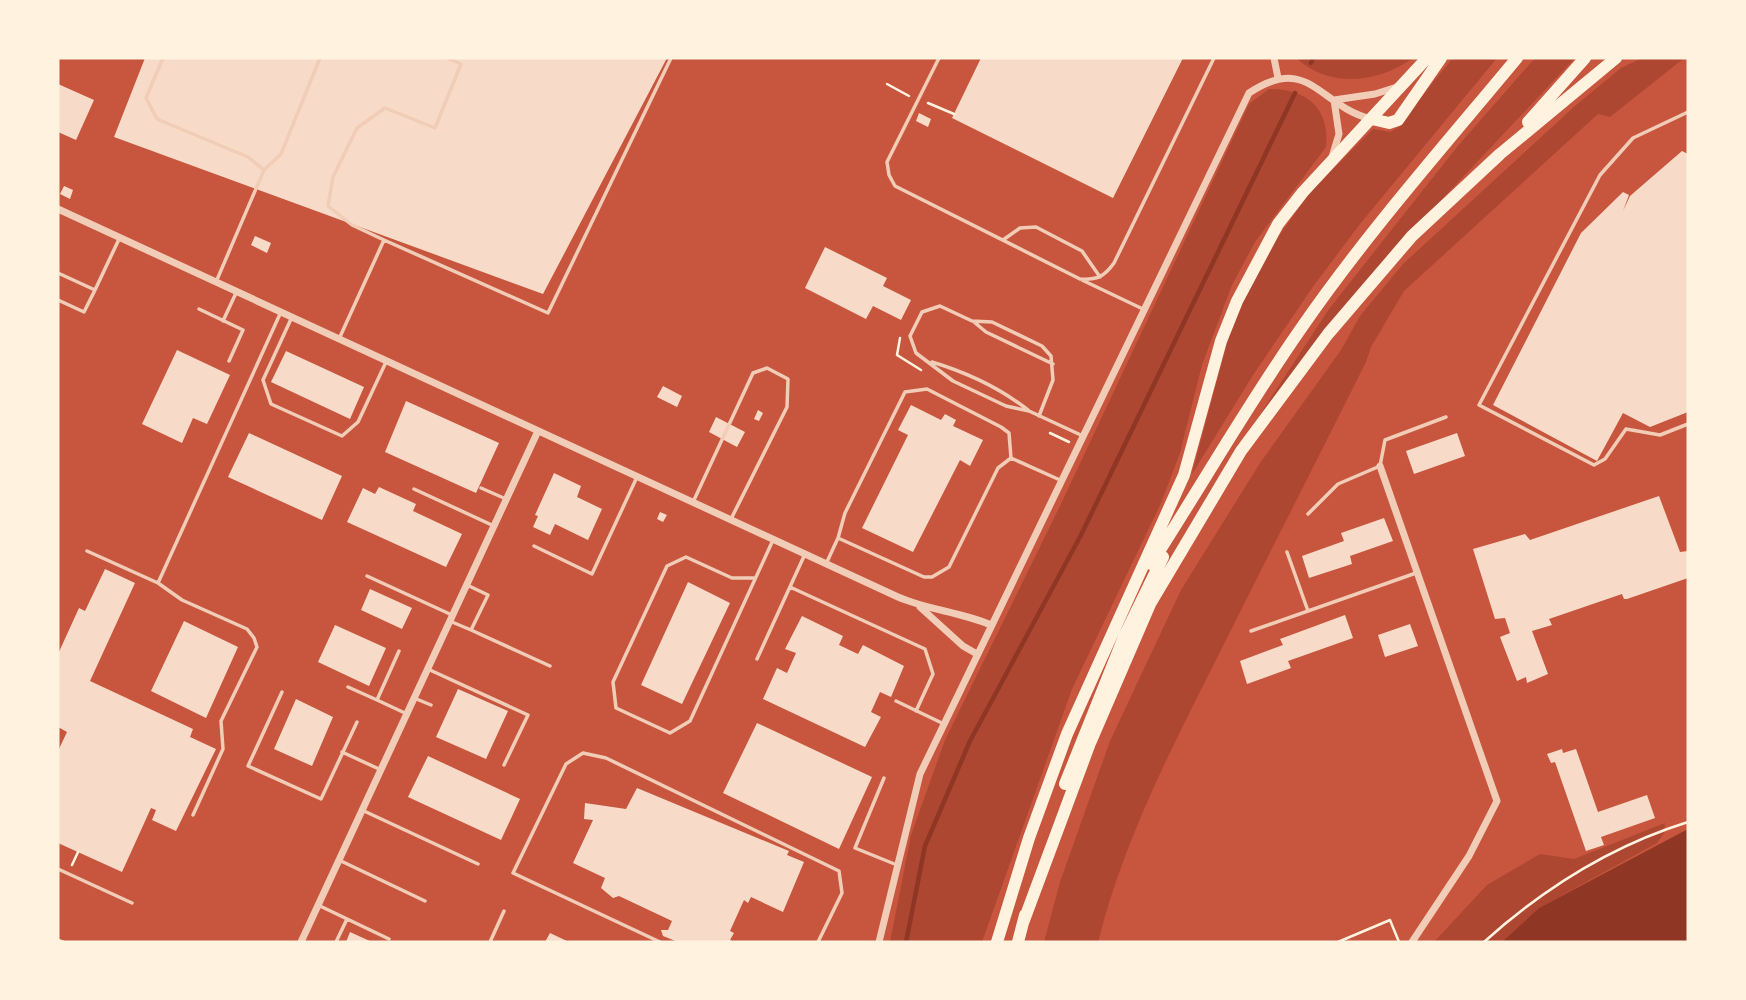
<svg xmlns="http://www.w3.org/2000/svg" width="1746" height="1000" font-family="'Nunito Sans',sans-serif">
<style>
.green{fill:#ae4732}
.water{fill:#8f3625}
.lines{fill:none;stroke-linecap:round;stroke-linejoin:round}
.stream{stroke:#8f3625;stroke-width:4.5}
.building{fill:#f7dbc8}
.path{stroke:#fff3e0;stroke-width:2.5}
.service{stroke:#f1ccb7;stroke-width:3.5}
.minor{stroke:#f1ccb7;stroke-width:7}
.primary{stroke:#fff3e0;stroke-width:12}
</style>
<rect width="100%" height="100%" fill="#c8553d"/>
<path class="green" d="M1296,58H1413C1378,83 1330,89 1296,58Z
M1453,58H1497L1360,224L1312,288L1253,375L1192,474L1232,324L1274,243L1310,192L1373,129L1390,132C1409,123 1411,109 1424,94C1433,82 1443,70 1453,58Z
M1535,58H1575L1365,281L1319,339L1203,502L1329,309L1457,147Z
M1642,58L1688,59H1683L1610,117L1598,114L1404,291L1371,347L1366,362C1318,458 1269,554 1221,650C1173,745 1124,839 1098,942H1044L1060,882L1110,741L1181,590L1260,463L1341,350L1360,316L1403,264L1575,106L1621,68Z
M1269,89C1307,89 1330,108 1326,147L1255,242L1232,285L1202,365L1180,453L1161,503L1072,689L982,942H890L911,835L945,740L1060,506L1249,104Z
M1665,823L1664,833L1657,843L1539,908L1502,942H1434L1487,885L1540,854L1574,859Z"/>
<path class="water" d="M1688,829V942H1502L1539,908Z"/>
<g class="lines">
<path class="stream" d="M1311,63L1313,58
M906,942L925,846L970,741L1081,535L1295,93"/>
</g>
<path class="building" d="M145,58H667L543,294L114,137Z
M981,58H1183L1113,198L952,118Z
M58,84L94,100L76,140L58,132Z
M919,113L931,119L928,127L916,121Z
M1682,151L1688,154V412L1650,427L1623,413L1597,461L1493,405L1581,233L1623,192L1629,195L1623,211L1630,196Z
M64,186L73,190L70,199L60,194Z
M255,236L271,243L267,253L251,245Z
M825,247L887,278L883,286L911,300L901,320L873,306L866,319L805,288Z
M177,350L230,375L207,424L193,418L182,443L142,424Z
M286,351L364,387L350,419L271,382Z
M663,386L682,396L677,407L657,397Z
M406,401L499,443L476,493L385,452Z
M911,405L941,420L945,414L956,420L953,426L983,440L970,466L960,460L913,552L862,528L908,435L898,430Z
M758,410L763,413L759,421L754,419Z
M716,417L745,432L737,447L709,432Z
M249,433L342,476L322,520L228,477Z
M1457,433L1465,456L1414,474L1406,451Z
M554,473L581,486L577,497L602,509L588,540L555,524L550,535L533,527L538,516L535,515Z
M379,487L416,504L413,511L462,534L446,567L347,522L363,488L375,494Z
M1659,496L1680,552L1688,551V578L1627,599H1624L1622,594L1549,619L1552,625L1532,631L1548,674L1527,683L1526,677L1517,681L1500,637L1510,633L1505,618L1495,619L1473,549L1525,534L1530,540Z
M660,512L667,515L663,522L657,519Z
M1384,518L1393,541L1350,556L1352,564L1309,578L1302,556L1344,541L1341,533Z
M105,569L135,583L90,681L193,729L190,737L216,749L176,831L152,820L156,810L151,808L122,872L58,843V751L67,732L58,727V654L79,608L85,611Z
M688,582L730,603L682,704L641,685Z
M370,589L412,608L402,629L361,610Z
M1345,615L1353,638L1288,661L1291,668L1247,684L1240,661L1283,645L1280,639Z
M802,616L843,636L839,645L858,654L863,645L904,666L891,697L880,692L871,712L881,717L865,747L763,699L777,668L787,673L796,653L785,649Z
M184,621L238,647L206,718L151,691Z
M1410,624L1418,646L1385,657L1378,635Z
M335,625L386,648L369,686L318,662Z
M458,689L508,711L486,759L436,737Z
M296,699L333,717L312,766L274,749Z
M757,723L872,777L839,849L723,793Z
M1562,749L1563,753L1576,749L1598,812L1647,795L1655,818L1601,837L1604,845L1586,851L1555,762L1551,763L1547,754Z
M428,756L520,799L501,840L408,797Z
M637,788L789,851L787,855L804,862L783,912L751,897L748,903L744,900L730,931L734,933L730,940L734,942H678L663,936L661,930H668L672,921L619,896L613,898L601,888L605,878L573,863L593,820L584,819L585,803L626,809Z
M350,932L372,942H346Z
M550,933L569,942H545Z"/>
<g class="lines">
<path class="path" d="M887,84L909,96
M928,103L954,114
M900,338L897,355L921,370
M1050,433L1069,442
M72,865L78,852
M58,940L64,942
M1338,942L1390,920L1399,942
M1484,942C1544,888 1611,846 1688,822"/>
<path class="service" d="M163,58L146,98L157,119L248,157L264,170
M939,58L887,162L889,175L895,186L1080,279C1097,280 1104,277 1114,263L1214,58
M1688,112L1633,138L1600,175L1479,405L1594,465L1605,459L1626,429L1660,435L1688,424
M384,240L548,313L671,58
M1003,240L1020,228L1036,227L1082,251L1100,277
M58,273L95,290L120,237
M1082,280L1145,310
M216,282L264,170L281,154L320,58
M58,300L84,312L95,290
M199,309L243,330L229,361
M291,319L263,380L271,404L342,436L358,422L386,362
M223,321L236,293
M974,322L986,332L1053,364
M339,339L384,240L352,225L328,206L333,177L357,128L385,108L435,128L461,64L447,58
M932,362C965,372 1000,388 1028,410
M1039,416L1053,380L1051,356L1042,346L992,322L972,321L940,306L922,312L910,336L916,353L953,381L1006,406L1029,411L1083,436
M1011,458L1009,433L1001,427L927,389L905,392L845,513L838,538L924,577H932L949,567L998,468L1011,458L1060,480
M481,488L506,499
M414,489L494,526
M694,500L753,373L767,368L788,379L787,407L731,519
M1308,514L1338,484L1380,466L1385,440L1446,417
M534,546L592,574L637,477
M87,551L158,583L182,600L247,629L254,638L257,647L221,721L223,749L193,815
M1287,552L1308,611
M826,564L838,538
M367,576L452,615
M755,578H732L686,557L667,566L613,682L616,708L670,733L690,721L773,540
M158,583L280,314
M790,587L925,649L933,674L916,711
M452,622L471,630L488,595L467,585
M471,630L550,666
M1251,631L1416,573
M399,651L377,700L407,714
M757,659L805,554
M430,670L528,715L504,765
M348,687L377,700
M282,692L248,766L321,799L357,722
M414,698L431,705
M896,701L944,724
M342,752L379,769
M884,778L855,848L897,865
M364,811L478,864
M341,861L425,901
M58,869L132,903
M320,906L389,939
M336,942L347,919
M490,942L504,911
M660,942L513,873L566,764L583,753L606,758L839,871L842,893L818,942"/>
<path class="minor" d="M1274,58L1278,78
M1334,100L1375,94L1397,87
M1332,157L1339,134L1334,100
M58,209L898,597C928,610 961,612 991,625
M1380,466L1497,801L1469,856L1412,942
M920,607L963,646L977,654
M301,942L538,431
M879,942L920,774L1249,93C1309,53 1319,106 1371,119"/>
<path class="primary" d="M1372,119L1389,123L1398,120L1441,58
M1528,122L1585,58
M1151,564C1202,485 1248,404 1302,327C1367,233 1444,146 1517,58
M1065,784L1124,637L1163,557
M1023,923L1090,743L1150,604L1241,451L1328,334L1412,236L1500,154L1616,58
M997,942L1029,838L1067,734L1184,475L1221,341L1237,301L1278,224L1303,192L1427,58
M1018,942L1025,915"/>
</g>
<rect width="1746" height="1000" fill="none" stroke="#fff3e0" stroke-width="119"/>
</svg>
